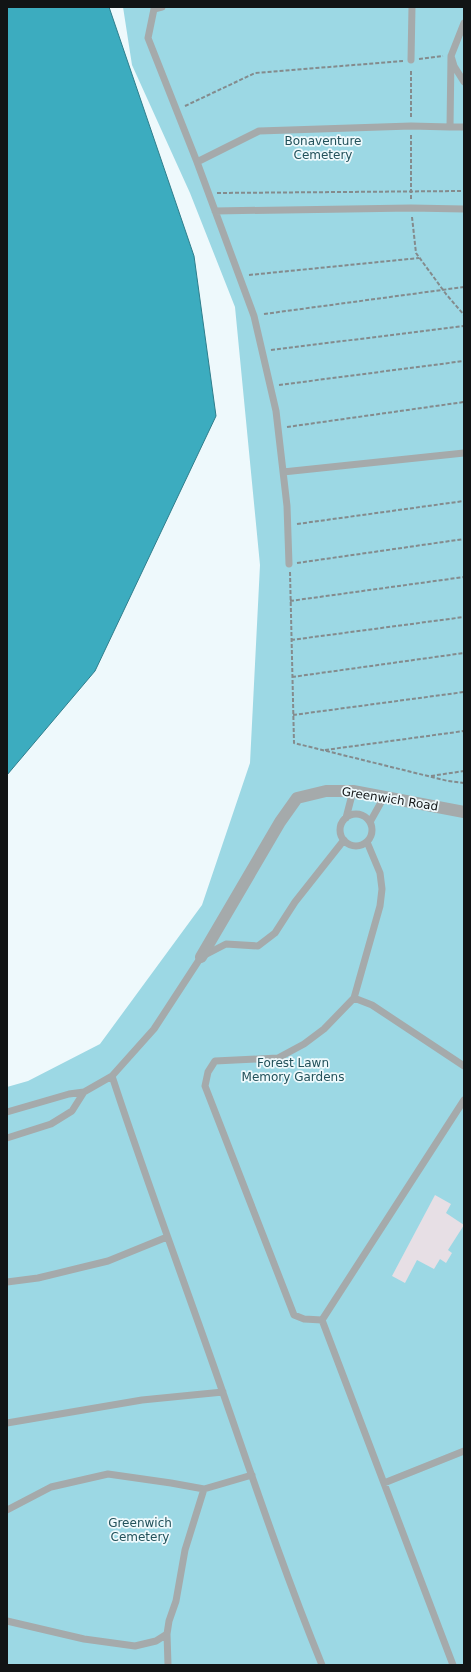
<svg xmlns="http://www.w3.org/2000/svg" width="471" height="1672" font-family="'DejaVu Sans',sans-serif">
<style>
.green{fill:#9cd8e4}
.water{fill:#3cacbf;stroke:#2f7e8c}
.building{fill:#e7dfe5}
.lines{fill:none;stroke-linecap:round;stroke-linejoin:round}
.path{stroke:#848b8d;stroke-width:2;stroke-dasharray:4 2;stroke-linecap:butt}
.lane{stroke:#a5aaab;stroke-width:7}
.street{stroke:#a5aaab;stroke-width:12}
.labels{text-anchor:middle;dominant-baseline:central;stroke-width:3.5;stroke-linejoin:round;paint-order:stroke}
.park-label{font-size:12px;fill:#22515a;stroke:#eef9fc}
.street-label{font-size:12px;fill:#111415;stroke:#eef9fc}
</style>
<rect width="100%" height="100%" fill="#eef9fc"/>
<path class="green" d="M123,7H464V1665H7V1087L28,1081L100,1044L202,905L250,763L260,565L235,307L190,193L132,65Z"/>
<path class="water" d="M7,7H109L194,256L216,416L95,671L7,775Z"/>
<path class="building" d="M435,1195L451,1204L446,1213L464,1225L448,1250L452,1253L446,1263L440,1259L434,1269L417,1260L405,1283L392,1276Z"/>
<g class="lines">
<path class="path" d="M419,59L443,56
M185,106L255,73L403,61
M411,117V69
M217,193L464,191
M411,199V135
M412,217L416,253L446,294L464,315
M249,275L419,258
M264,314L464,287
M271,350L464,326
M279,385L464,361
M287,427L464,402
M297,524L464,501
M297,563L464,539
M290,572L294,743L448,781L464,783
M290,601L464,577
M291,640L464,617
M292,677L464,653
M293,715L464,692
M325,750L464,731
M431,776L464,771"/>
<path class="lane" d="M162,7L154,9L148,38L197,162L259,131L411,126L450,127
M464,23L451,56L454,66L464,82
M451,56L450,127H464
M411,60L412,7
M197,162L254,316L276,411L287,506L289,564
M215,211L411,208L464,209
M283,472L464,453
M340 830a16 16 0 1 1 32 0a16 16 0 1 1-32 0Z
M346,818L353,791
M370,822L384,797
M354,998L372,1005L464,1066
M112,1076C144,1174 180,1270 214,1367C249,1467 282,1567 322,1665
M7,1112L69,1094L84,1092L112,1076L154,1029L201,957L226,944L258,946L275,933L295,902L344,840
M7,1138L51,1124L72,1111L84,1092
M7,1282L38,1278L108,1261L167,1237
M322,1320L304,1319L294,1315L205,1086L208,1072L215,1061L278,1058L304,1044L324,1029L354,998L380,906L382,889L380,873L367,842
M7,1423L142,1400L223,1392
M384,1483L464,1451
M7,1510L51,1487L108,1474L171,1483L204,1489
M7,1621L84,1639L135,1646L156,1641L167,1634L169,1621L176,1601L185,1550L204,1489L252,1475
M167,1634L168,1665
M453,1665L322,1320L464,1100"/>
<path class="street" d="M201,957L280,822L297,798L326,791H353L464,812"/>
</g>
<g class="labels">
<g class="park-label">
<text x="323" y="141">Bonaventure<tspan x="323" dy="14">Cemetery</tspan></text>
<text x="293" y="1063">Forest Lawn<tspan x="293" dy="14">Memory Gardens</tspan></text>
<text x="140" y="1523">Greenwich<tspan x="140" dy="14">Cemetery</tspan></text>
</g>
<g class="street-label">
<text transform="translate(390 799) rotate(9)">Greenwich Road</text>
</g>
</g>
<rect width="471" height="1672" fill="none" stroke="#111415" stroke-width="16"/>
</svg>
